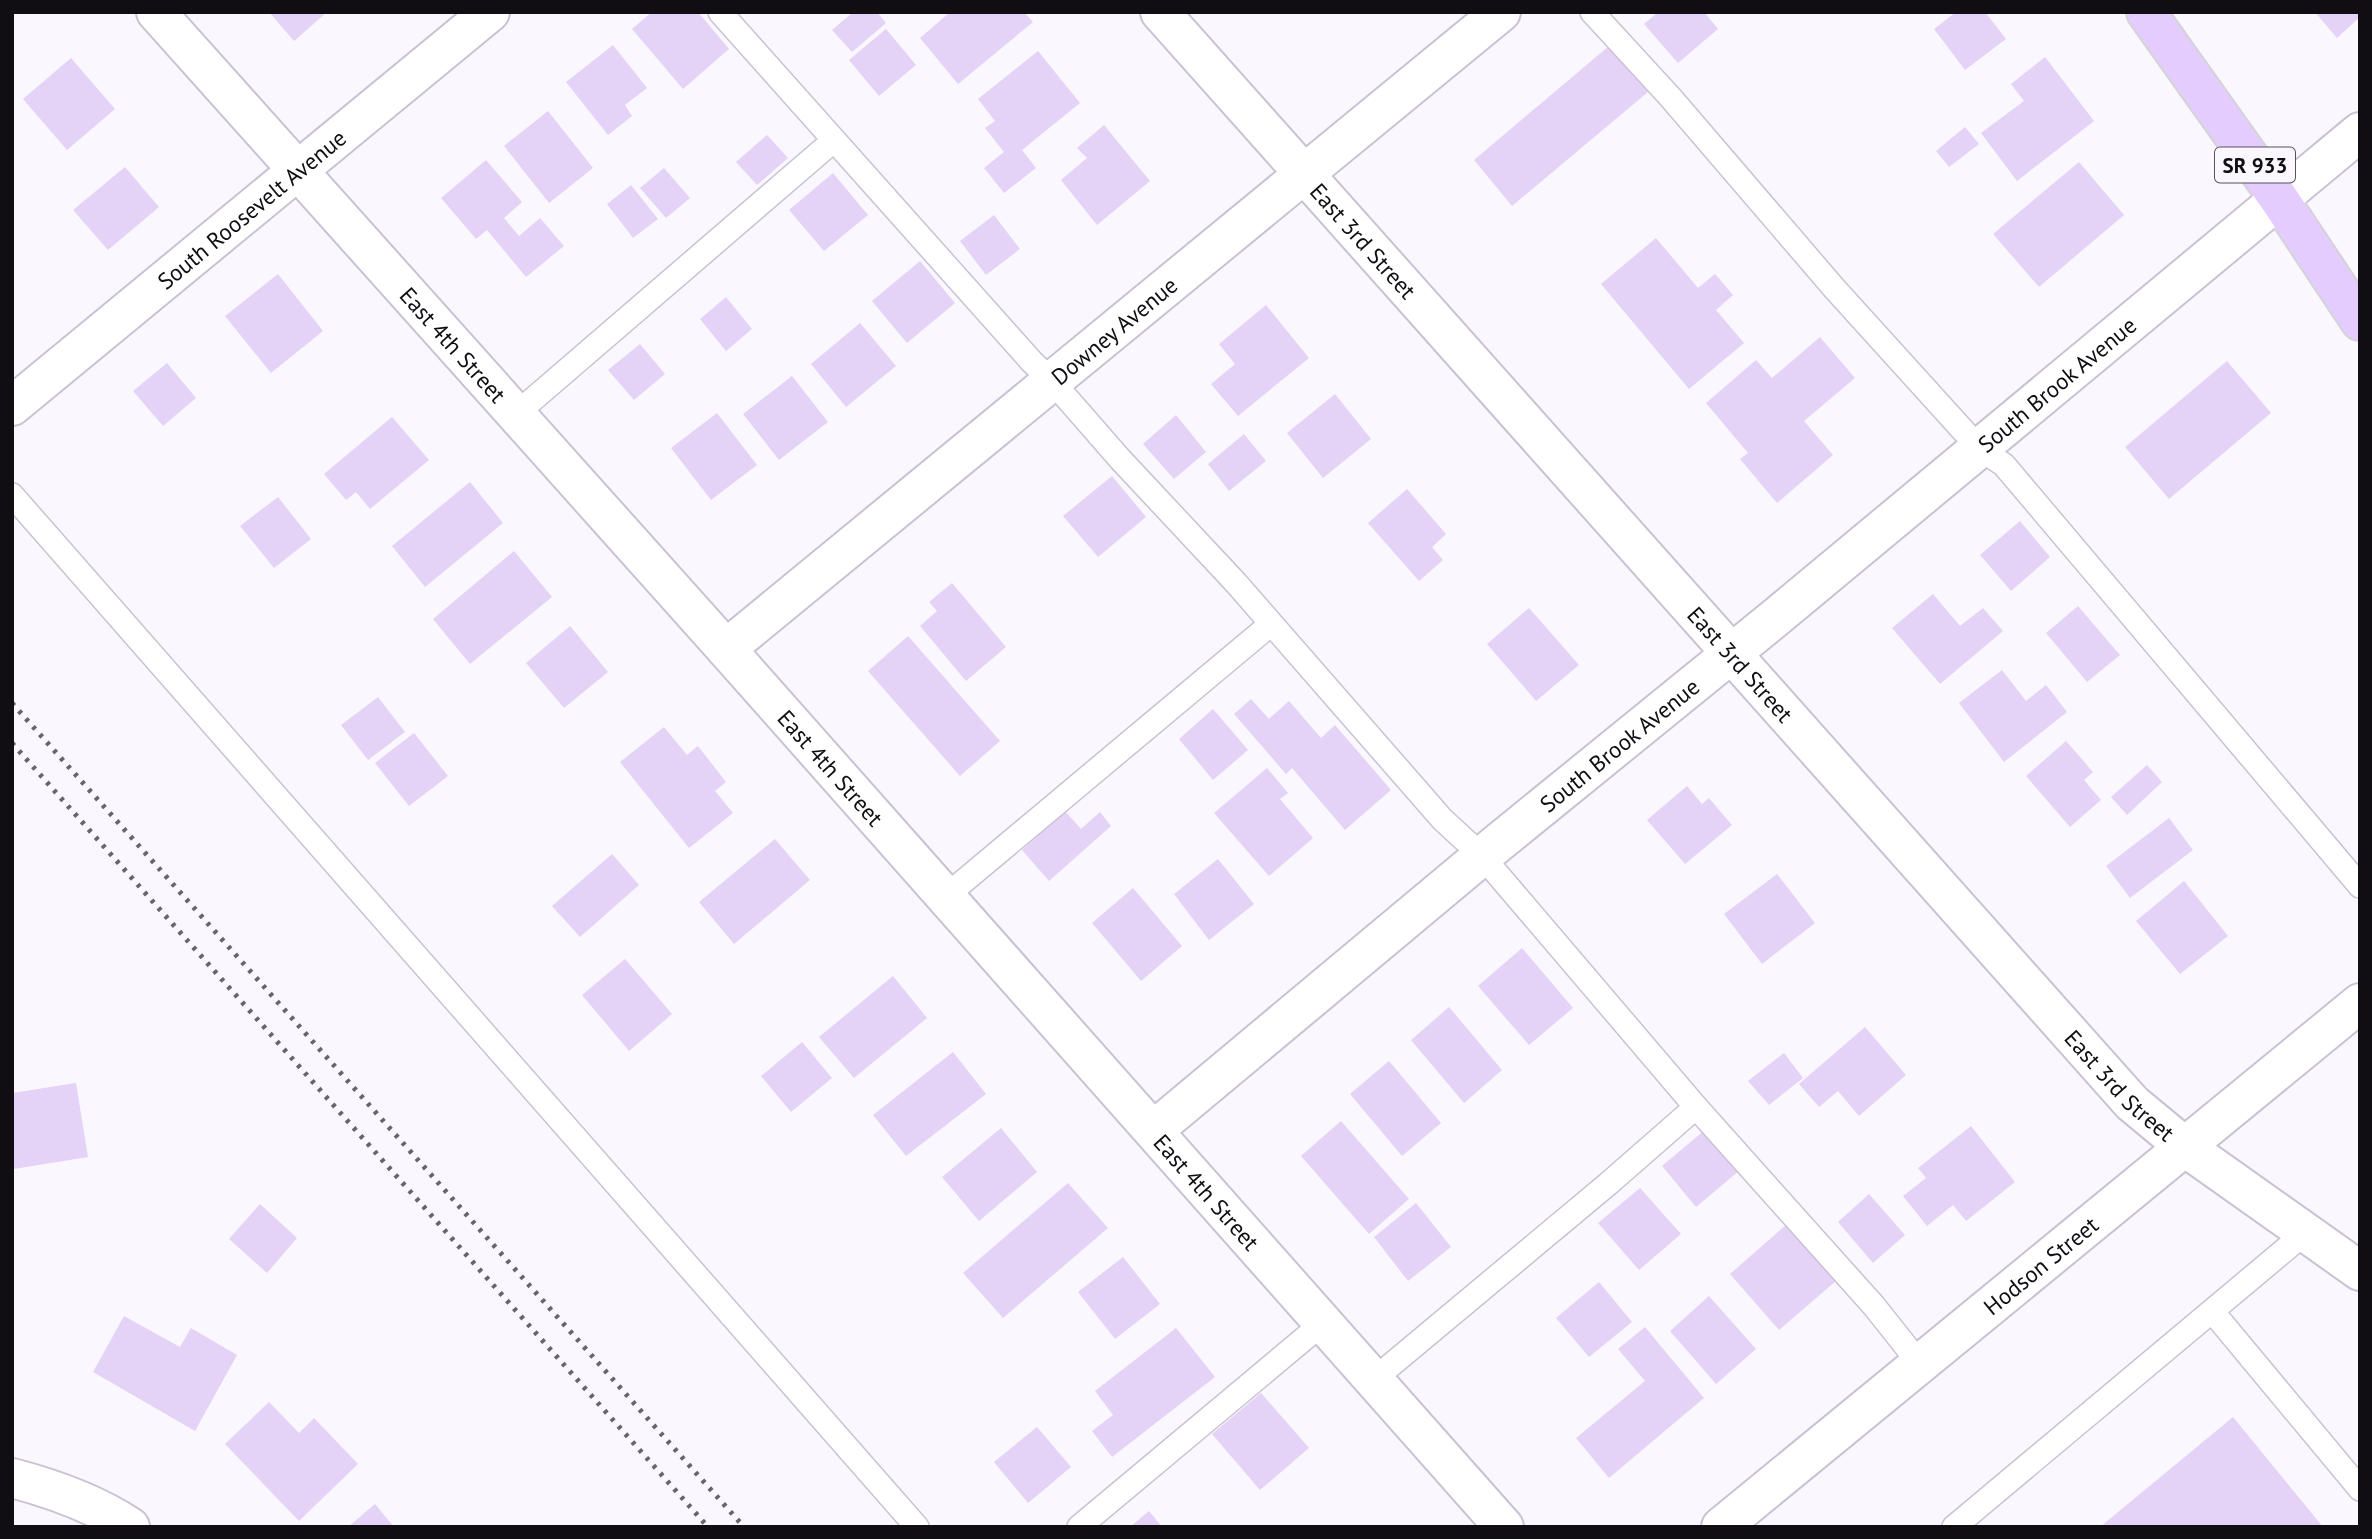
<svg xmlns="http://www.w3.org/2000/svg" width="2372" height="1539" font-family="'PT Sans',sans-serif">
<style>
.building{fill:#e4d3f6}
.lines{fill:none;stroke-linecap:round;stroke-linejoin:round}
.lane-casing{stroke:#cac1d4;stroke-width:26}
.street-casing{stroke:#cac1d4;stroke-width:42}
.primary-casing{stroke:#d4d3d5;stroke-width:42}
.lane{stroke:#fff;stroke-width:23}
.street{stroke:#fff;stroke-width:38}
.primary{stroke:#e5ccfe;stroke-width:38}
.rail{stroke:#67646b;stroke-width:5;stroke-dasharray:3.5 7;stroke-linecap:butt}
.labels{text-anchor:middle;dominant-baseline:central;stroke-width:5;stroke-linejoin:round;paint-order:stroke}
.shield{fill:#faf7fe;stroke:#56535a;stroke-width:2}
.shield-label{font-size:21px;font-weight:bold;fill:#100d13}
.street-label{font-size:23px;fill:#100d13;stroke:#faf7fe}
</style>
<rect width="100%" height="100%" fill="#faf7fe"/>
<path class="building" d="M269,12H327L294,41Z
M652,12H698L729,49L683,89L632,29Z
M853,12H877L886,23L852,52L832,30Z
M950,12H1024L1033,22L958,84L920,38Z
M1658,12H1704L1718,29L1678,63L1644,24Z
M1956,12H1985L2006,39L1965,70L1934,29Z
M2315,12H2360V17L2337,38Z
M886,29L916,65L879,96L849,60Z
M613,45L647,88L625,105L632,116L608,135L566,82Z
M1609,46L1648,92L1512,206L1474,160Z
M1038,51L1080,103L1022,150L1036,168L1004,193L984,168L1004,152L985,128L995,121L978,99Z
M2045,57L2094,121L2017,181L1981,133L2024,101L2011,84Z
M71,58L115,109L67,150L23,99Z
M548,111L593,168L549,203L504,146Z
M1104,125L1150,181L1097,225L1061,180L1087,158L1077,148Z
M1965,127L1979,144L1949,167L1936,151Z
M767,135L788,158L757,185L736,162Z
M486,160L522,202L504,218L519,236L540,218L564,246L526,277L487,230L476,239L441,198Z
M2079,162L2124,215L2039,287L1993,234Z
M125,167L159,207L108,250L73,210Z
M664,168L690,198L666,218L640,188Z
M833,173L868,215L824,251L789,210Z
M631,185L658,219L633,238L607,204Z
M994,215L1020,249L986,275L960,241Z
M1656,238L1698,288L1715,274L1733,295L1716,310L1744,343L1689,389L1601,284Z
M920,261L955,303L907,343L872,301Z
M278,274L323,331L271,373L225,316Z
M726,297L752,329L726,351L700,319Z
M1266,305L1309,358L1238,416L1211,384L1235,364L1219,344Z
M860,323L896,366L846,407L811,364Z
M1820,337L1855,378L1804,421L1833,455L1777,503L1740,459L1748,453L1706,403L1756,360L1772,378Z
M640,344L665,374L634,400L608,370Z
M2227,361L2271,413L2169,499L2125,447Z
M167,363L196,398L163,426L133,391Z
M792,376L828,422L779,460L743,414Z
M1335,394L1371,439L1323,478L1287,433Z
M717,413L757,465L711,500L671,448Z
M1176,415L1206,452L1174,479L1143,444Z
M392,417L429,460L370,509L356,492L346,500L324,474Z
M1244,434L1266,461L1229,491L1208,464Z
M1112,476L1146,517L1098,557L1063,516Z
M470,482L503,523L425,587L392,546Z
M1407,489L1446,534L1432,547L1443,560L1419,581L1368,523Z
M278,497L311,539L274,568L240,526Z
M2020,521L2050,557L2011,591L1980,555Z
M514,551L552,597L470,664L433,619Z
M952,583L1006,647L966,681L920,626L937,611L929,602Z
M1933,594L1960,626L1983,608L2003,631L1940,684L1892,628Z
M2078,606L2120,655L2087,682L2046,633Z
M1529,608L1579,665L1536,701L1487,644Z
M570,626L608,672L564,708L526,663Z
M908,636L1000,741L960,776L868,671Z
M2002,670L2026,701L2046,685L2067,712L2004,762L1959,703Z
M378,697L405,732L368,760L341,725Z
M1251,699L1269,719L1289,701L1321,738L1335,725L1391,790L1345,830L1292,768L1286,774L1234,714Z
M1213,709L1248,750L1213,780L1179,739Z
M664,727L687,755L698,746L726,782L715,791L733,813L689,848L620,762Z
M414,733L448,776L409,806L375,763Z
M2066,741L2093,772L2084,780L2101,800L2070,827L2026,776Z
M2147,765L2162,782L2127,815L2111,797Z
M1267,768L1288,793L1280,799L1313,838L1269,876L1214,813Z
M1687,786L1702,804L1709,798L1732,825L1685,864L1647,820Z
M1065,811L1081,829L1100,812L1111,826L1049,881L1022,850Z
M2169,818L2193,850L2130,898L2106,866Z
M775,839L810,880L734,944L699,902Z
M612,854L639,885L580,937L552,906Z
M1218,859L1254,904L1209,940L1174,894Z
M1777,874L1815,923L1762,964L1724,914Z
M2184,881L2228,936L2180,974L2136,921Z
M1133,888L1182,946L1141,981L1092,923Z
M1522,948L1573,1008L1529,1045L1478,986Z
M625,959L672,1014L629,1051L582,995Z
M893,976L927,1018L854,1078L819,1037Z
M1449,1007L1502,1070L1464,1103L1411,1040Z
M1865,1027L1906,1075L1859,1116L1838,1091L1819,1107L1799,1084Z
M802,1042L832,1078L791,1112L761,1076Z
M953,1052L986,1094L906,1156L873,1115Z
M1784,1053L1803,1078L1769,1105L1748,1081Z
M1389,1061L1441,1123L1402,1156L1350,1094Z
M76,1083L88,1157L14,1169L12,1093Z
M1341,1121L1409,1199L1369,1234L1301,1156Z
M1971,1126L2015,1182L1966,1221L1953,1205L1927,1226L1903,1196L1926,1178L1918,1168Z
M1001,1128L1037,1172L979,1221L942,1177Z
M1706,1129L1740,1170L1696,1207L1662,1166Z
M1068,1183L1108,1228L1003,1318L963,1273Z
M1640,1188L1681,1234L1639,1270L1598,1223Z
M1869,1194L1905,1235L1873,1263L1838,1222Z
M1416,1203L1451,1247L1408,1281L1374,1237Z
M260,1204L297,1238L267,1273L229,1239Z
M1787,1224L1836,1281L1779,1330L1730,1274Z
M1123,1257L1160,1304L1115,1339L1078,1292Z
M1599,1282L1632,1322L1589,1357L1556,1318Z
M1709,1296L1756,1349L1716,1384L1670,1331Z
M124,1316L180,1347L191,1328L237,1355L195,1431L93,1372Z
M1645,1327L1704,1398L1609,1478L1576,1438L1645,1381L1618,1349Z
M1176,1328L1215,1377L1112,1457L1092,1431L1113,1415L1095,1391Z
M1261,1393L1309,1448L1260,1490L1212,1434Z
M269,1402L299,1433L314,1418L358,1464L299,1521L225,1444Z
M2233,1417L2323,1527H2100Z
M1037,1427L1071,1467L1028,1503L994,1462Z
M375,1504L394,1527H348Z
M1149,1511L1162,1527H1130Z"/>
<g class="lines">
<defs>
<path id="lane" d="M720,12L1032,362L1051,380L1120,459L1236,583L1442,819L1482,856L1696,1107L1874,1306L1920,1364
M1592,12L1671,98L1834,288L1979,448L2004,465L2360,886
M516,414L833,141
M12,495L917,1527
M946,896L1271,624
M2212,1311L2360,1489
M1373,1380L1608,1184L1696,1107
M1079,1527L1323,1323
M1954,1527L2305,1233"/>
<g id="street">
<path id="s1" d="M156,12L726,649L1504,1527"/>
<path id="s2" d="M1160,12L2132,1103L2185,1147L2360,1271"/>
<path id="s3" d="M12,406L490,12"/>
<path id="s4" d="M726,649L1501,12"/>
<path id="s5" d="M1154,1130L1482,856L1775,618L2360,132"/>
<path d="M12,1478C54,1489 94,1503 130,1527"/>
<path id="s6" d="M1721,1527L2360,1003"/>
</g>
<path id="primary" d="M2146,12L2279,199L2360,321"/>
</defs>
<use href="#lane" class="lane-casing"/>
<use href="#street" class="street-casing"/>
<use href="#primary" class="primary-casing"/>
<use href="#lane" class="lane"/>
<use href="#street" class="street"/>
<use href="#primary" class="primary"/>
<path class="rail" d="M12,703L744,1527
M12,743L708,1527"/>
</g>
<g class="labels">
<rect class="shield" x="2215" y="147.5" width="80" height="35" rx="5"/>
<g class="shield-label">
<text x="2255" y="165">SR 933</text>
</g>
<g class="street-label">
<text stroke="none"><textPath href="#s3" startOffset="310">South Roosevelt Avenue</textPath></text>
<text stroke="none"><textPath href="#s2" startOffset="306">East 3rd Street</textPath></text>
<text stroke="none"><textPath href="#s4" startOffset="502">Downey Avenue</textPath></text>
<text stroke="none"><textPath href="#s1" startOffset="446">East 4th Street</textPath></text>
<text stroke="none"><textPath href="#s5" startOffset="1171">South Brook Avenue</textPath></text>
<text stroke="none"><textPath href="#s2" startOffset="873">East 3rd Street</textPath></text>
<text stroke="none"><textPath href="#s5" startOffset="604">South Brook Avenue</textPath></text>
<text stroke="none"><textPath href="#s1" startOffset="1013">East 4th Street</textPath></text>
<text stroke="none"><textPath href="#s2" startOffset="1440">East 3rd Street</textPath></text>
<text stroke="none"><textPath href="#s1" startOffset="1580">East 4th Street</textPath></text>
<text stroke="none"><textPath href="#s6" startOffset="413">Hodson Street</textPath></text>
</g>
</g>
<rect width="2372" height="1539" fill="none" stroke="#100d13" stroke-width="28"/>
</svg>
